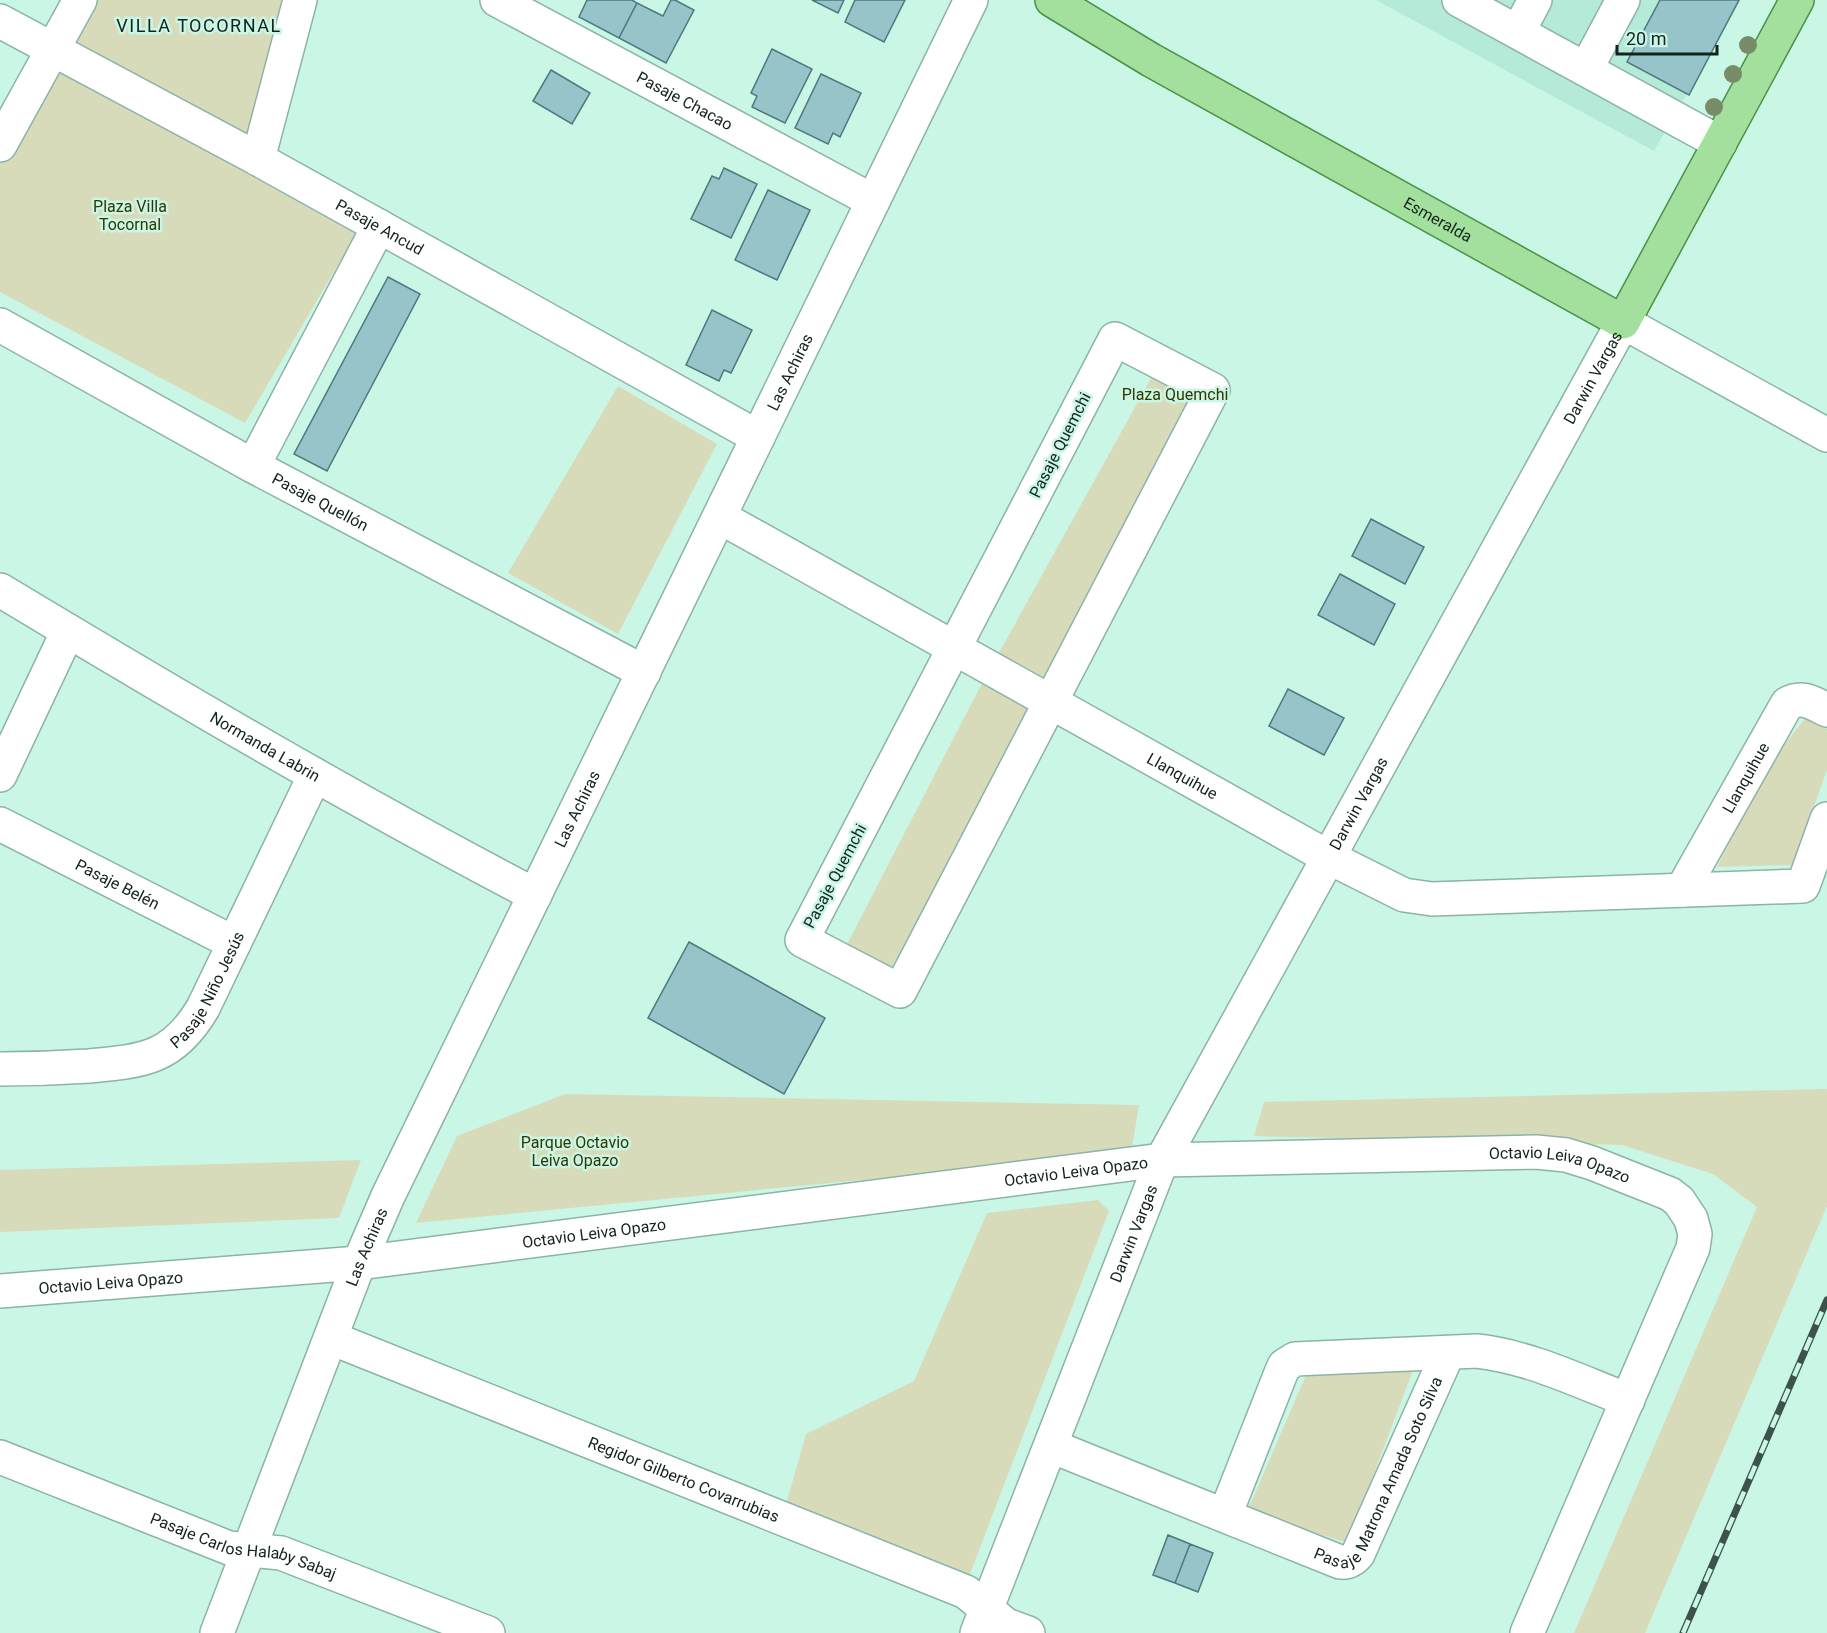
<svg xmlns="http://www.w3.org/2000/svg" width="1827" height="1633" font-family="Roboto,sans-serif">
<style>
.built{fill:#b6ead8}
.green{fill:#d8dbba}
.building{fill:#96c4c8;stroke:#4c797c;stroke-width:1.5}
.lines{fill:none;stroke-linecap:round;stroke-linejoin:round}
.minor-casing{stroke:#8bb4a6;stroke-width:36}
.major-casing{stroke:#499146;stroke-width:36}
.minor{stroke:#fff;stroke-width:33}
.major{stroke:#a3e09d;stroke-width:33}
.rail-casing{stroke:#3c534b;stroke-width:7}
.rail{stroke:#caf6e6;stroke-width:4.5;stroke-dasharray:14;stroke-linecap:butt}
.tree{fill:#788c68}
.labels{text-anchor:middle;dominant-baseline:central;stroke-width:5;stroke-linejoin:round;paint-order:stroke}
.street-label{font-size:16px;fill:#13231e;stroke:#caf6e6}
.park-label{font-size:16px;fill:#343601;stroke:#caf6e6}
.neighbourhood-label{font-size:18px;letter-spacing:1.5px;fill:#13231e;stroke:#caf6e6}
</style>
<rect width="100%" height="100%" fill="#caf6e6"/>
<path class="built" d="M1376,0H1741L1654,151Z"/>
<path class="green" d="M96,0H290L251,169L359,229L245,423L0,292V164Z
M1155,371L1205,379L1056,665L888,974L842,954L980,687Z
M618,386L717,444L618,634L508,573Z
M1806,717L1827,729V770L1793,865L1717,867L1771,762Z
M1827,1089V1206L1645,1633H1574L1757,1207L1713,1174L1622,1145L1254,1136L1264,1102Z
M565,1094L1139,1105L1131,1154L416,1223L457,1136Z
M361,1160L339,1218L0,1232V1170Z
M1098,1200L1109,1211L968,1579L785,1508L806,1434L914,1381L987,1213Z
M1416,1362L1348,1543L1247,1512L1309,1368Z"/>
<path class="building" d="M587,0H632L637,3L619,38L579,17Z
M671,0H675L694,10L666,63L619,38L637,3L663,16Z
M812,0H844L838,13Z
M855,0H905L884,42L845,22Z
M1660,0H1739L1689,95L1627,62Z
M772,49L812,69L785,123L752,107L757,96L751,93Z
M551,70L590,93L572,124L533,101Z
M821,74L861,93L840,137L833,133L828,144L795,128Z
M724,168L757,184L731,238L691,219L712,176L719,179Z
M768,190L810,210L777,280L735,260Z
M388,277L420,294L327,471L294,454Z
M712,310L752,330L731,373L724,370L719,381L686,365Z
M1371,519L1424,547L1405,584L1352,556Z
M1340,574L1395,604L1374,645L1318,615Z
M1288,689L1344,718L1324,755L1269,726Z
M689,942L825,1018L784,1094L648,1018Z
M1168,1535L1190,1544L1175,1583L1153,1575Z
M1190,1544L1213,1553L1198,1592L1175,1583Z"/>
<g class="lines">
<defs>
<g id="minor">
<path id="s1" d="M497,0L873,201"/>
<path d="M1459,0L1720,143"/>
<path id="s2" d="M0,21L258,159L758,437"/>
<path d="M1518,32L1535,0"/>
<path d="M1586,69L1623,0"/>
<path d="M0,145L80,0"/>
<path d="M258,159L300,0"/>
<path id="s3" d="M0,325L253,466L644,672"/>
<path d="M1115,339L1213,390L900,991L802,940Z"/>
<path d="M253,466L379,226"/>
<path id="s4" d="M720,517L1328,857L1404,895L1432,899L1803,886L1827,819"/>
<path id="s5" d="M0,590C176,696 353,800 535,895"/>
<path d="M0,775L68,631"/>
<path id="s6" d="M0,824L234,943"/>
<path id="s7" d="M1682,890L1787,704C1802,695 1813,703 1827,710"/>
<path id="s8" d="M0,1069C30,1069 59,1068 89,1066C143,1061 173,1059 203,1008L315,775"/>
<path id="s9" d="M0,1291L359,1263L1162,1160L1536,1152L1566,1155L1592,1163L1670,1194L1679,1201L1691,1219L1695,1234L1693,1248L1687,1262L1527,1633"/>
<path id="s10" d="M331,1338L966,1592L1006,1625L1028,1633"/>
<path id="s11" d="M1051,1446L1340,1562C1348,1563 1353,1560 1358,1554L1448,1353"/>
<path id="s12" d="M0,1457L229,1548L281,1553L488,1633"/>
<path d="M1225,1515L1281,1373L1284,1366L1295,1359L1477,1351C1530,1357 1578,1381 1628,1400"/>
<path id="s13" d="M217,1633L359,1263L388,1196L971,0"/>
<path id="s14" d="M977,1633L1162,1160L1623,322L1827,435"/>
</g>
<g id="major">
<path id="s15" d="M1052,0L1151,60L1623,322L1797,0"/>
</g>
</defs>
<use href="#minor" class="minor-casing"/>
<use href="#major" class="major-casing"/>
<use href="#minor" class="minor"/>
<use href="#major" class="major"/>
<defs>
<path id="rail" d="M1683,1633L1827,1300"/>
</defs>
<use href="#rail" class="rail-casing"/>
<use href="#rail" class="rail"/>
</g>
<g class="tree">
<circle cx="1748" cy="45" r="9"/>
<circle cx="1733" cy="74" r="9"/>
<circle cx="1714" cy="107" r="9"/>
</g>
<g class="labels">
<g class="street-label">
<text stroke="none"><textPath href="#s1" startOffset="213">Pasaje Chacao</textPath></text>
<text stroke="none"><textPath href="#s15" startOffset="444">Esmeralda</textPath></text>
<text stroke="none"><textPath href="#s2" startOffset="432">Pasaje Ancud</textPath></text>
<text stroke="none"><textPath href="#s13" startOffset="1386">Las Achiras</textPath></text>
<text stroke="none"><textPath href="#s14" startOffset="1401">Darwin Vargas</textPath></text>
<text transform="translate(1060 445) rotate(-63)">Pasaje Quemchi</text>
<text stroke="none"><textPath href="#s3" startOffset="366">Pasaje Quellón</textPath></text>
<text stroke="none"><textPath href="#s5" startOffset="308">Normanda Labrin</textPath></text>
<text stroke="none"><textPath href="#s4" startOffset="530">Llanquihue</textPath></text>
<text stroke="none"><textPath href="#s7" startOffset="129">Llanquihue</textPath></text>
<text stroke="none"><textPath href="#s14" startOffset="915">Darwin Vargas</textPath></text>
<text stroke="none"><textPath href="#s13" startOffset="900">Las Achiras</textPath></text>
<text transform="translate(835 876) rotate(-62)">Pasaje Quemchi</text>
<text stroke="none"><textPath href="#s6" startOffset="132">Pasaje Belén</textPath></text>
<text stroke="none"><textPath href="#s8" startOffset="242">Pasaje Niño Jesús</textPath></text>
<text stroke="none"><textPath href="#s9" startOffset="1569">Octavio Leiva Opazo</textPath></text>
<text stroke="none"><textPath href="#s9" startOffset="1083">Octavio Leiva Opazo</textPath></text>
<text stroke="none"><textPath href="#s9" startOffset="597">Octavio Leiva Opazo</textPath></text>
<text stroke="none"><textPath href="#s14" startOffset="429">Darwin Vargas</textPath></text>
<text stroke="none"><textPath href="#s13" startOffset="414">Las Achiras</textPath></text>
<text stroke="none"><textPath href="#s9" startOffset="111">Octavio Leiva Opazo</textPath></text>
<text stroke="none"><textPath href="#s11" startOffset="405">Pasaje Matrona Amada Soto Silva</textPath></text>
<text stroke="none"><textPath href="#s10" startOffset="380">Regidor Gilberto Covarrubias</textPath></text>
<text stroke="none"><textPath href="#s12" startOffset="260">Pasaje Carlos Halaby Sabaj</textPath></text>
</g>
<g class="park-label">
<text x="130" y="206">Plaza Villa<tspan x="130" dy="18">Tocornal</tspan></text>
<text x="1175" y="394">Plaza Quemchi</text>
<text x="575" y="1142">Parque Octavio<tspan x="575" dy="18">Leiva Opazo</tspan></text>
</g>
<g class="neighbourhood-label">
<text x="199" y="25">VILLA TOCORNAL</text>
</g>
</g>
<path d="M1617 45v9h100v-9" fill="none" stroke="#13231e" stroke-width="3"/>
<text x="1626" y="45" font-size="18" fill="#13231e" stroke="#caf6e6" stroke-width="4.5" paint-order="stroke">20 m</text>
</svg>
